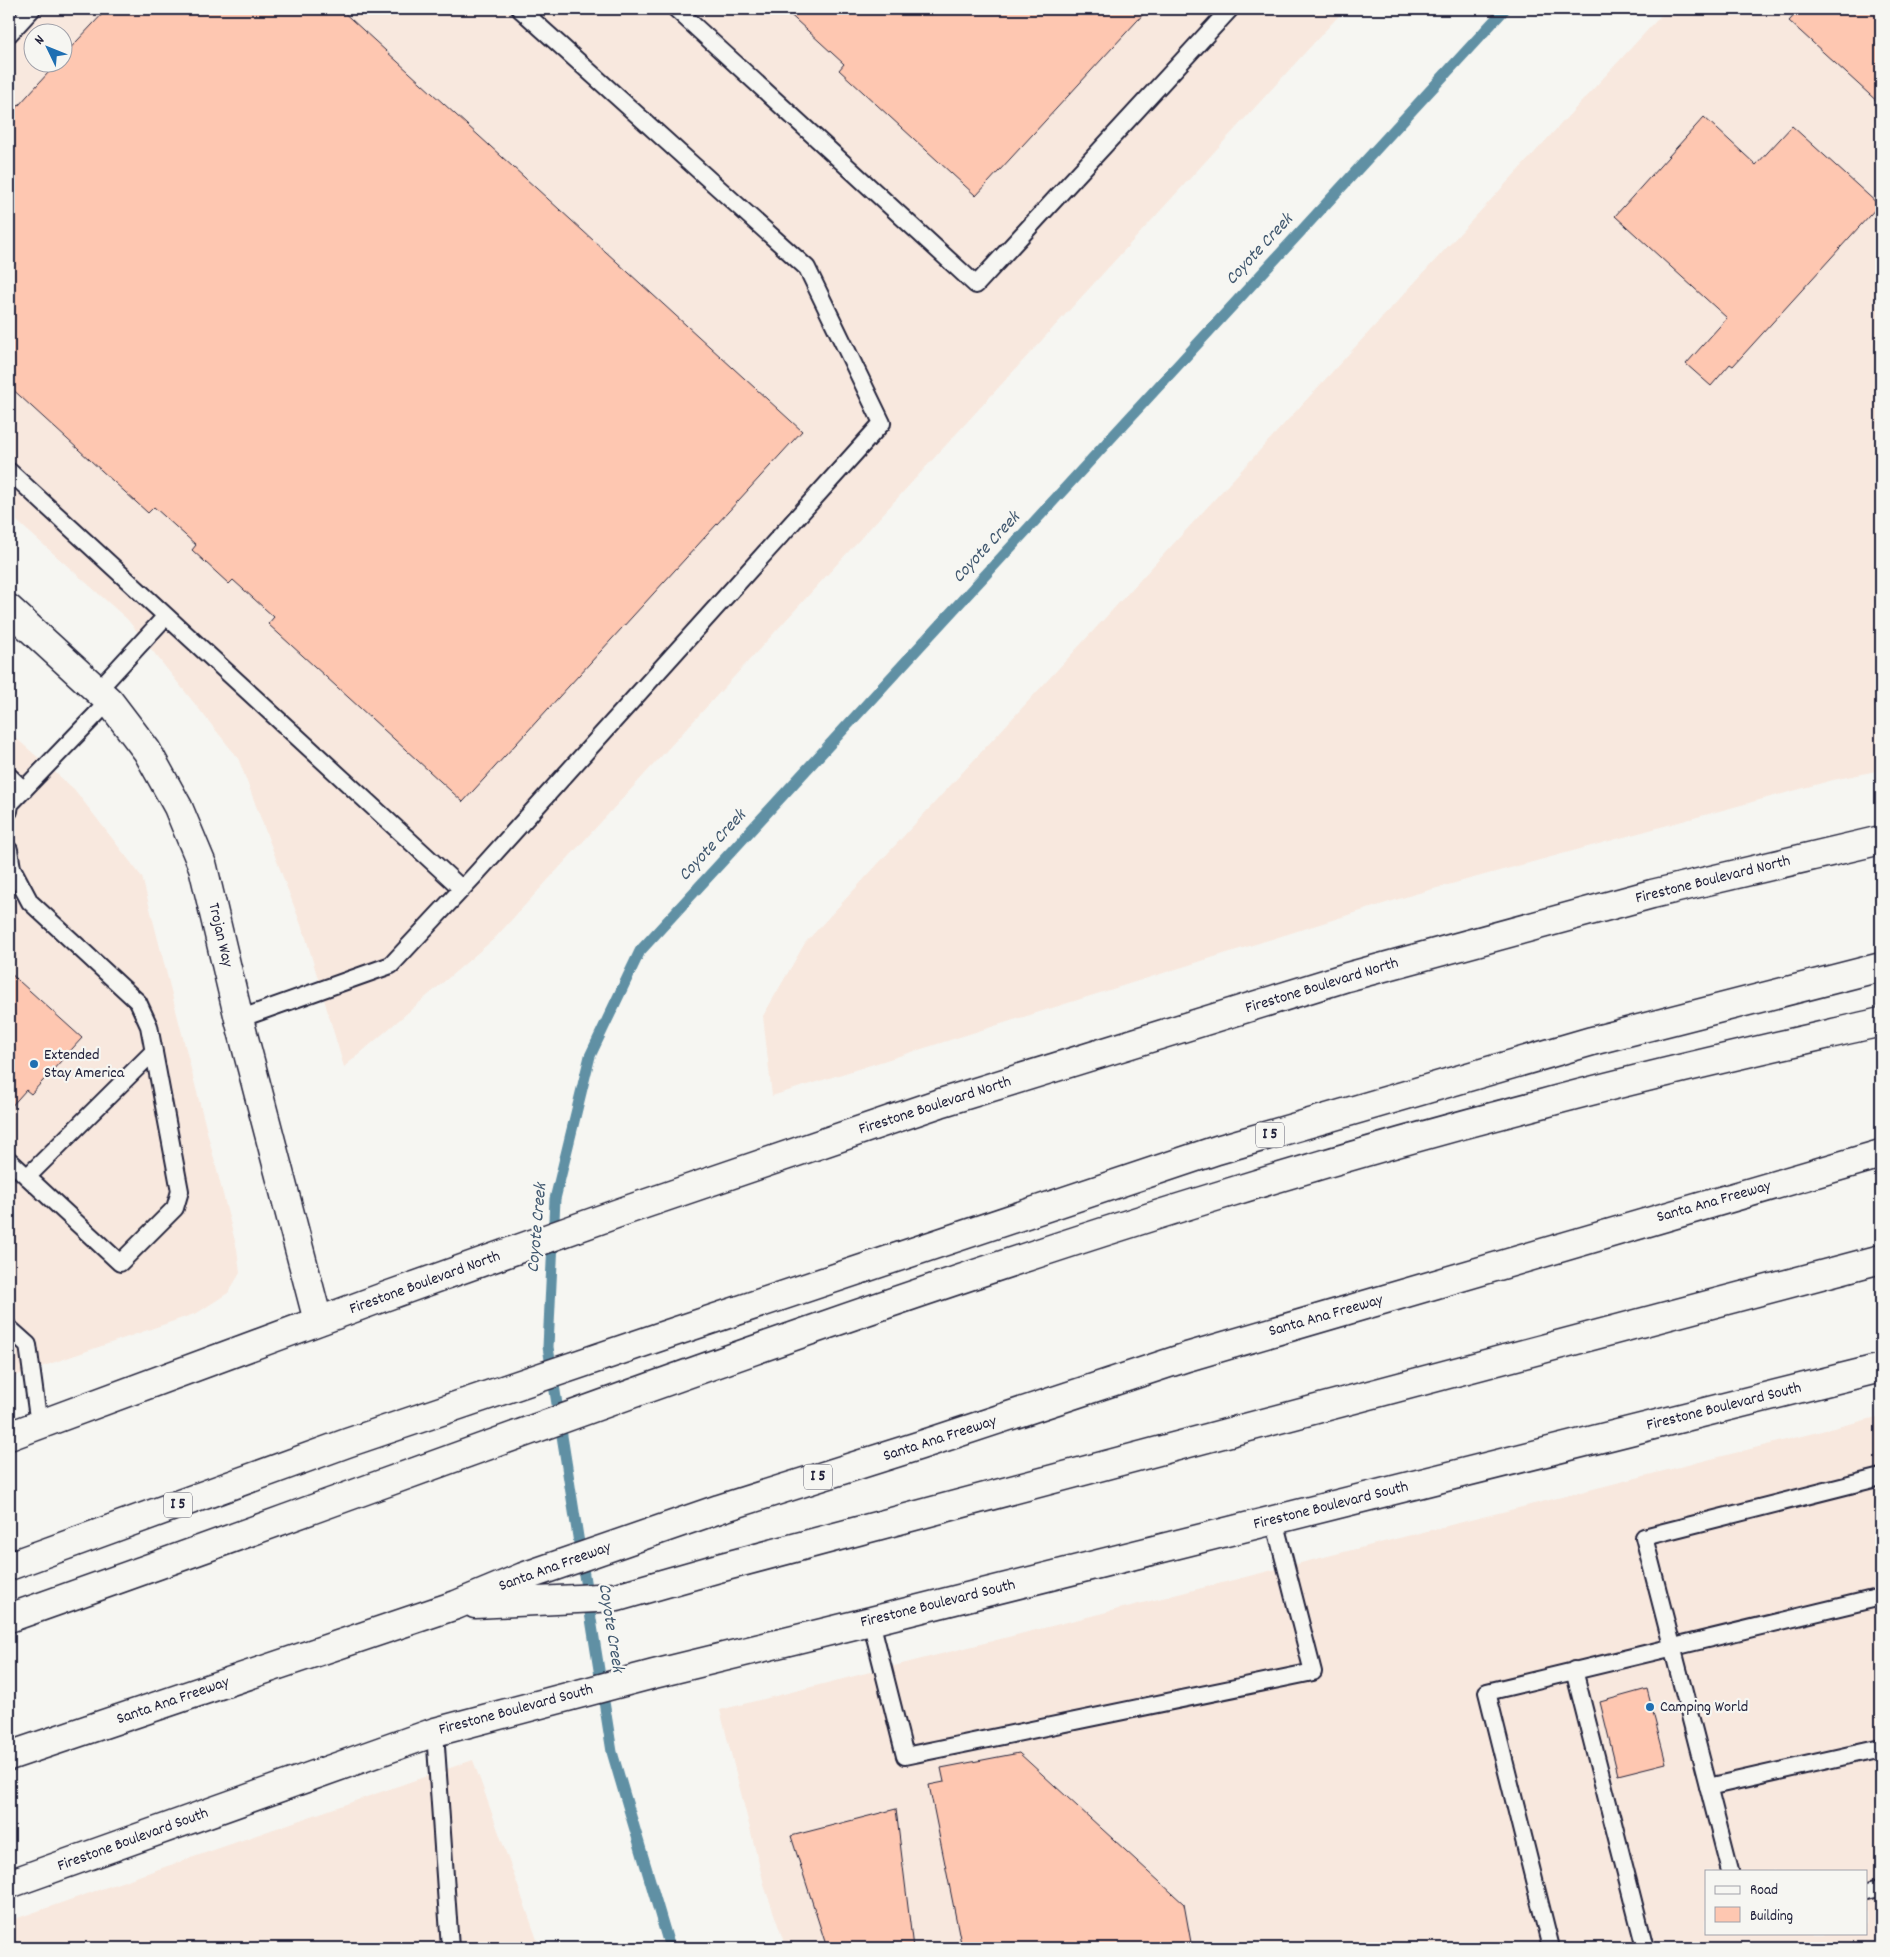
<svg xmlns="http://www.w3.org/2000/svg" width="1890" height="1957" font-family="Dekko,sans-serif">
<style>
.built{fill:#f8e8de;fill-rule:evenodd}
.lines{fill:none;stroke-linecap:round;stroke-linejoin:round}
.stream{stroke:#6190a4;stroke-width:11}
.building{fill:#fec7b1;stroke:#22223b}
.lane-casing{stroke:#22223b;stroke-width:20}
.secondary-casing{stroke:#22223b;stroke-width:31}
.highway-casing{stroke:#22223b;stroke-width:31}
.lane{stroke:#f6f6f2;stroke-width:16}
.secondary{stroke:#f6f6f2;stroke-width:28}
.highway{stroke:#f6f6f2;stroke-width:28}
.poi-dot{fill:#1f6fb2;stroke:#f6f6f2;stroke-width:2}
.labels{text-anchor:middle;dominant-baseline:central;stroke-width:4.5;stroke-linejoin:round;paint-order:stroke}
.shield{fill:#f6f6f2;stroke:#626272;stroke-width:1}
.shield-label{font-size:15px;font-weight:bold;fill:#22223b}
.street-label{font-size:16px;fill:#22223b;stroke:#f6f6f2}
.poi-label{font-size:16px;fill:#22223b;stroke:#f6f6f2;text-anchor:start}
.water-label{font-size:18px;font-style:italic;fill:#425970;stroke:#f6f6f2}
</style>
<rect width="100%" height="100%" fill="#f6f6f2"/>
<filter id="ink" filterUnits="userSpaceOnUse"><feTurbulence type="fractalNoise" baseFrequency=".02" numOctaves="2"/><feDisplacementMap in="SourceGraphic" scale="10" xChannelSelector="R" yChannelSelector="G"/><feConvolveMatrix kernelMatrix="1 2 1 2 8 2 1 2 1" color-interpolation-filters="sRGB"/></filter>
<g filter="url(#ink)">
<path class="built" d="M9,9H1345L494,939L344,1067L306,938L238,758L127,619L9,514ZM32,32H62V62H32Z
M1667,9H1881V770L1833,780L1415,894L772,1096L763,1016L805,943Z
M9,732L74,789L142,877L237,1249L240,1273L228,1293L197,1313L9,1378Z
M1881,1416V1948H786L765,1888L720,1710ZM1706,1871H1866V1933H1706Z
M473,1760L540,1948H9V1921Z"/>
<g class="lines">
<path class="stream" d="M670,1948L612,1752L548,1347L555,1199L590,1056L640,951L1505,9"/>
</g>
<path class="building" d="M107,9H340L802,431L463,802L268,624L274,617L233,580L229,584L192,550L196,545L154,507L148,513L9,386V116L58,62H62V57Z
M784,9H1148L976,196L839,70L844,64Z
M1800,9H1881V105L1789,21Z
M1704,117L1756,165L1792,126L1879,205L1733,366L1730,364L1711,386L1686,364L1727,318L1615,216Z
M9,972L82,1038L31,1094L26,1090L9,1109Z
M1647,1689L1666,1763L1618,1775L1600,1702Z
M1019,1753L1184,1904L1192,1948H962L929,1785L944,1782L941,1768Z
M896,1809L913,1948H827L791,1836Z"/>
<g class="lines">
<defs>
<path id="lane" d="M676,9L976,285L1230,9
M9,34L32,9
M9,471L462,889
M98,690L166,616
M9,776L24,790
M9,811L10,804L109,701
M9,850L12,868L30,902L138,1002L149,1026L180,1191L175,1208L120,1263L9,1160
M239,1019L391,965L475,875L882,423L807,268L520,9
M27,1177L154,1051
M9,1328L28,1345L39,1425
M871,1621L905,1756L1313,1672L1274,1520
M1574,1670L1645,1948
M435,1732L450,1948
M1708,1787L1881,1748
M1730,1871L1644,1537L1881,1477
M1866,1891L1881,1887
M1551,1948L1487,1692L1881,1597"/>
<path id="secondary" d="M9,609L109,701L147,751L178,807L203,867L239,1019L318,1321
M9,1436L381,1298L627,1210L940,1103L1347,977L1652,894L1881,840
M9,1884L435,1732L654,1674L871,1621L1881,1368"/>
<path id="highway" d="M9,1566L347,1443L668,1334L1217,1150L1592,1041L1881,967
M475,1604L617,1597L715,1569L1881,1259
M9,1618C416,1475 818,1318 1231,1192C1335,1160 1440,1130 1545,1103C1656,1073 1769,1048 1881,1022
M9,1756L456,1605L523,1577L719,1509L918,1446L1187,1357L1881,1154"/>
</defs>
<use href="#lane" class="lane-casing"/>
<use href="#secondary" class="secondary-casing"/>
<use href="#highway" class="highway-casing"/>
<use href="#lane" class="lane"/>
<use href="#secondary" class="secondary"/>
<use href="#highway" class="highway"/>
</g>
</g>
<g class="poi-dot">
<circle cx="34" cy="1064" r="5"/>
<circle cx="1650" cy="1707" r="5"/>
</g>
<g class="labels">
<g class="shield">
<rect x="1256" y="1122.5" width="28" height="25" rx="4"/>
<rect x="804" y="1464.5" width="28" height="25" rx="4"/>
<rect x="164" y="1492.5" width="28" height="25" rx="4"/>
</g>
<g class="shield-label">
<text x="1270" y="1135">I 5</text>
<text x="818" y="1477">I 5</text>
<text x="178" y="1505">I 5</text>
</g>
<g class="street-label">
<text transform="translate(1713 880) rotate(-14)">Firestone Boulevard North</text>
<text transform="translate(220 935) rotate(77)">Trojan Way</text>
<text transform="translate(1322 986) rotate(-17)">Firestone Boulevard North</text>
<text transform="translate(935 1106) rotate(-18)">Firestone Boulevard North</text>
<text transform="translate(1714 1202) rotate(-16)">Santa Ana Freeway</text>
<text transform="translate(425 1283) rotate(-20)">Firestone Boulevard North</text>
<text transform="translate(1326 1316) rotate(-16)">Santa Ana Freeway</text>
<text transform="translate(1724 1407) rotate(-14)">Firestone Boulevard South</text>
<text transform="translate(940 1439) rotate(-18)">Santa Ana Freeway</text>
<text transform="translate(1331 1506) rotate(-14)">Firestone Boulevard South</text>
<text transform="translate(555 1567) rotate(-20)">Santa Ana Freeway</text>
<text transform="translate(938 1604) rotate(-14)">Firestone Boulevard South</text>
<text transform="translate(173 1701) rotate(-19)">Santa Ana Freeway</text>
<text transform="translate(516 1710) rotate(-15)">Firestone Boulevard South</text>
<text transform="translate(133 1840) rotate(-20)">Firestone Boulevard South</text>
</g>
<g class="poi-label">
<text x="44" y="1055">Extended<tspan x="44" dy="18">Stay America</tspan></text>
<text x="1660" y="1707">Camping World</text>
</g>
<g class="water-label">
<text transform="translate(1260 250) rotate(-47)">Coyote Creek</text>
<text transform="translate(987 548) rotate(-47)">Coyote Creek</text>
<text transform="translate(713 846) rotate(-47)">Coyote Creek</text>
<text transform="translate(538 1228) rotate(-85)">Coyote Creek</text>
<text transform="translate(610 1628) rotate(81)">Coyote Creek</text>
</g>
</g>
<rect width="1890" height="1957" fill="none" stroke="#f6f6f2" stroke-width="30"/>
<rect x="15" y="15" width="1860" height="1927" fill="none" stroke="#22223b" stroke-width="2" filter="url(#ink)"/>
<rect x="1705" y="1870" width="162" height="65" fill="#f6f6f2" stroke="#a1a1a9"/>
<rect x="1715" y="1886" width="25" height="8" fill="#f6f6f2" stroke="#a1a1a9"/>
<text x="1750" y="1894" font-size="15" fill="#22223b">Road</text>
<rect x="1715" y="1907" width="25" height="15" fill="#fec7b1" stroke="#a1a1a9"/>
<text x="1750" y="1920" font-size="15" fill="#22223b">Building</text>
<g transform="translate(48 48) rotate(313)"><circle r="24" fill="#f6f6f2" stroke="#a1a1a9"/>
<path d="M0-4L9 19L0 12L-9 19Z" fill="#1f6fb2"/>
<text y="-8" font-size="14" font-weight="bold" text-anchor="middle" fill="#22223b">N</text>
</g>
</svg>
